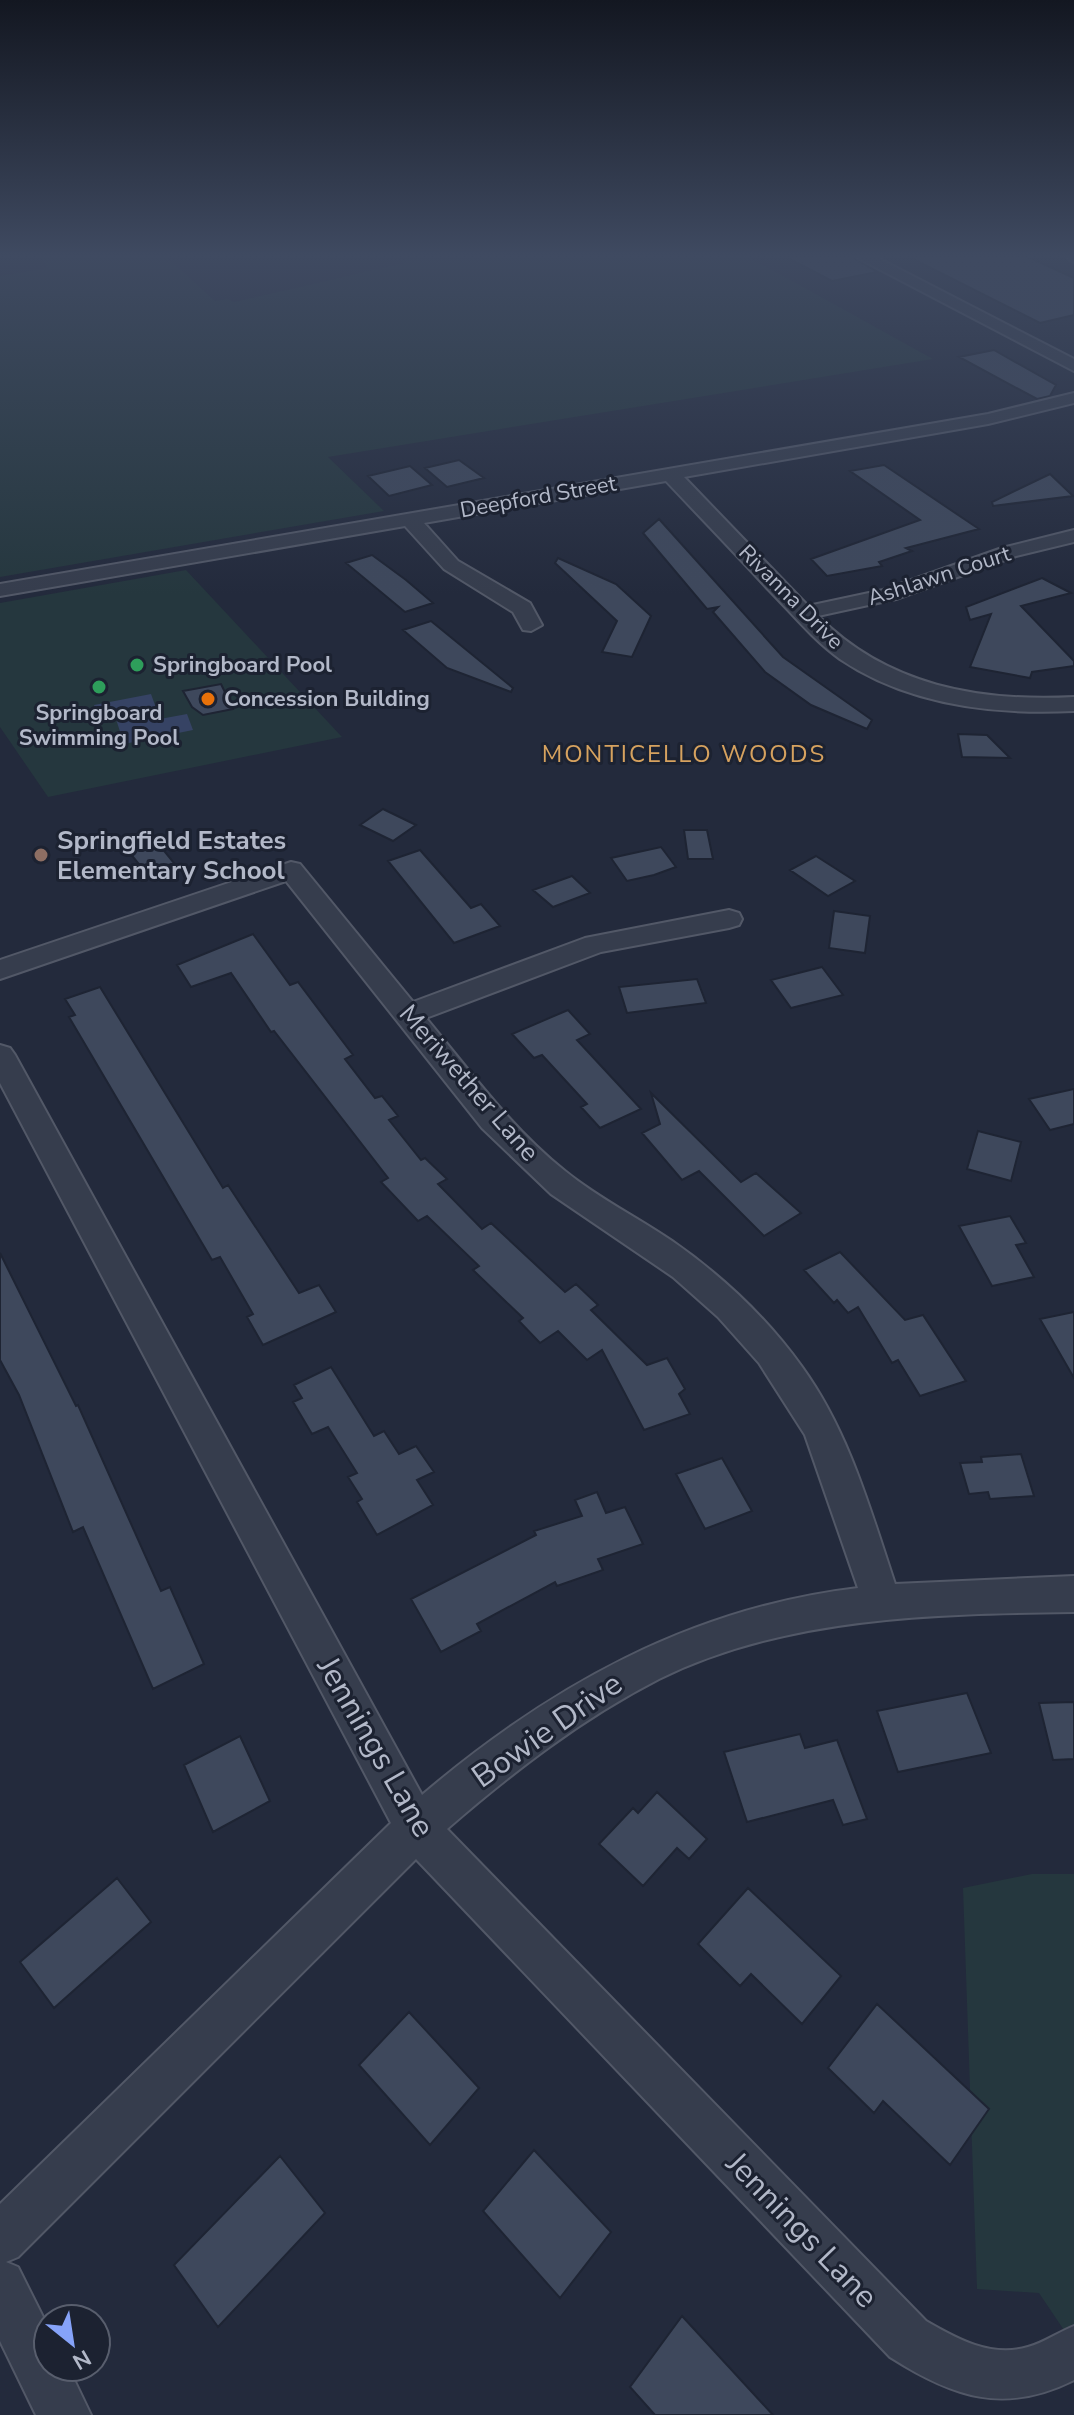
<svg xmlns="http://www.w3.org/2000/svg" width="1074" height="2415" font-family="'Nunito Sans',sans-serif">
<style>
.green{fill:#25373e}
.water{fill:#364364}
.building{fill:#3e485c;stroke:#1e2433;stroke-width:2}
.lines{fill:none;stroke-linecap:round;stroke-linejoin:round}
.minor-casing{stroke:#525867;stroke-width:4}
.minor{fill:#363d4d;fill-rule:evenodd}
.leisure-dot{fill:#2e9e5b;stroke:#1c2231;stroke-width:3}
.food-dot{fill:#e8710a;stroke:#1c2231;stroke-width:3}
.education-dot{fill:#8d6e63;stroke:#1c2231;stroke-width:3}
.labels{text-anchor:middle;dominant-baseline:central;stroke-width:6;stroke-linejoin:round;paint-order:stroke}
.far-street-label{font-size:22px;fill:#b2b8c8;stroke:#1c2231}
.far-poi-label{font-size:22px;font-weight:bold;fill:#b2b8c8;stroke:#1c2231;text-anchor:start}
.far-neighbourhood-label{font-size:24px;letter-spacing:2px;fill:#d6a25f;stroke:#1c2231}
.poi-label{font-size:26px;font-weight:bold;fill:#b2b8c8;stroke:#1c2231;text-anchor:start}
.street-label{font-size:26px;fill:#b2b8c8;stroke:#1c2231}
.near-street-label{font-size:32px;fill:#b2b8c8;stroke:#1c2231}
</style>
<rect width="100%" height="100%" fill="#232a3c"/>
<path class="green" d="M39,256H165L215,301L228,299L234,302L404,263L401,260L405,259L747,256L933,359L328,457L384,511L0,577V276L49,268Z
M186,570L342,737L48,797L0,727V603Z
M1032,1874H1074V2345L1039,2293L977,2289L963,1888Z"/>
<path class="water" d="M151,694L160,719L187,714L193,730L124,744L115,716L98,719L94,705Z"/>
<path class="building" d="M784,256H851L877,272L832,281Z
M907,256H1026L1074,278V315L1040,323Z
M994,350L1056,385L1050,396L1037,399L959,357Z
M459,460L484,478L447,487L425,468Z
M884,465L979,529L906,548L912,551L879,562L882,566L827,576L811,559L920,520L850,471Z
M410,466L432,485L389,496L368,476Z
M1050,474L1073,496L993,506L992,502Z
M659,519L783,657L872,720L867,729L811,705L765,672L713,612L718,607L707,609L643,533Z
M372,555L406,580L433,603L405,612L346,563Z
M558,558L616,584L651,616L632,657L602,652L617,621L555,563Z
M1042,578L1071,593L1021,606L1074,661V666L1032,672L1030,678L970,667L991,614L970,620L966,607Z
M431,621L513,688L511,692L447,668L403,630Z
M221,684L233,709L203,715L192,707L183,691Z
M958,734L987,735L1010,758L962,757Z
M383,809L416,825L393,841L360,825Z
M684,830H707L713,859H688Z
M157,842L174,863L146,873L129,852Z
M661,847L676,867L654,875L627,881L611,858Z
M420,850L471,908L481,904L500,926L454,943L388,861Z
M816,856L855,881L828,896L790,870Z
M572,876L590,893L553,907L533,890Z
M834,911L870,916L865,953L829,948Z
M253,934L290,985L298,982L353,1055L345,1059L375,1098L382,1096L398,1116L389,1120L421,1160L425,1158L447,1179L438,1184L482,1229L491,1223L565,1292L576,1284L598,1305L591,1310L647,1365L667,1358L685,1389L679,1394L690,1414L644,1430L602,1350L587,1360L558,1331L540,1343L519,1321L523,1318L473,1270L479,1266L427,1216L418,1221L381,1182L388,1178L274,1031L271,1032L231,973L191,987L177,965Z
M822,967L843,995L791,1008L771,980Z
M697,979L706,1003L627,1013L619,987Z
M100,987L223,1188L228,1185L299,1293L319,1285L336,1312L263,1345L247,1317L253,1314L220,1257L212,1260L69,1017L75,1015L65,999Z
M568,1010L590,1034L577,1040L641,1109L600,1128L581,1107L587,1104L542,1055L534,1058L512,1034Z
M1074,1089V1124L1050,1130L1029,1099Z
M651,1093L741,1182L756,1173L801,1213L764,1236L699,1171L682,1180L642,1133L660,1124Z
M978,1131L1021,1142L1011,1181L967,1169Z
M1010,1216L1026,1243L1016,1245L1034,1277L992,1286L959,1226Z
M840,1252L905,1320L923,1315L966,1381L920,1396L898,1360L892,1363L858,1307L848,1313L837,1300L834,1303L804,1270Z
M0,1253L76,1406L78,1405L161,1591L170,1587L204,1664L153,1689L83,1527L73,1532L19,1395L0,1360Z
M1074,1312V1378L1040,1319Z
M331,1367L374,1436L384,1431L399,1454L416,1446L434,1472L417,1480L433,1505L377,1535L357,1502L362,1499L348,1477L357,1473L328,1427L312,1434L293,1402L302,1398L294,1385Z
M1021,1454L1034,1496L990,1499L988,1492L969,1494L960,1463L982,1462L981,1457Z
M722,1458L752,1511L705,1529L676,1474Z
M597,1492L606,1513L625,1507L643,1544L598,1559L603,1570L557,1586L555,1582L477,1624L481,1631L441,1652L411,1599L536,1535L534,1531L582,1516L575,1500Z
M967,1693L991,1753L898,1772L877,1711Z
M1074,1702V1759L1053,1760L1039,1703Z
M800,1734L805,1748L837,1740L867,1819L843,1825L833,1800L747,1822L724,1752Z
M240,1736L270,1801L213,1832L184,1765Z
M657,1792L707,1839L689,1859L677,1848L643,1886L599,1844L633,1808L638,1813Z
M117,1878L151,1922L54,2008L20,1962Z
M748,1888L841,1976L802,2024L751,1974L740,1986L698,1944Z
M877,2004L989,2109L950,2165L883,2101L874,2113L828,2068Z
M409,2012L479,2088L430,2145L359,2065Z
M534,2150L611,2232L560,2298L483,2211Z
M280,2156L325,2213L218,2327L174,2265Z
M682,2316L773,2415H655L630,2387Z"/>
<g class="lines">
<defs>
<path id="minor" d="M854,256H874L1074,359V371Z
M1065,256H1074V262Z
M1074,393V403L988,424L684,477L808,606L883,590L1002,548L1074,530V542L1016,556L896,599L818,616C887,686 980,702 1074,697V711C994,715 908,705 840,659C812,639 790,611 766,587C733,551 699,516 666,481L424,523L458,561L530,603L542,625L531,631L523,630L513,612L444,569L405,526L0,596V584L988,414Z
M291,862L300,864L413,1002L585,938L729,910L739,913L742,919L739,925L729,928L601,952L426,1018C470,1071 511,1128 565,1171C598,1198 637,1217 672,1241C721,1275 767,1318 802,1367C849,1432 870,1509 895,1584L1074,1576V1612C936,1614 786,1616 659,1679C581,1719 513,1772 447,1829L926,2321C957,2339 991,2358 1028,2347C1043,2343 1059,2332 1074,2326V2380C1004,2415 953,2397 890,2357L416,1859L18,2257L6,2262L18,2267L48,2327V2367H68L91,2415H36L0,2341V2204L391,1823L0,1083V1045L10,1048L15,1055L422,1795C549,1687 690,1608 858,1588L805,1435L759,1363L718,1317L673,1277L551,1194L482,1128L286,881L0,979V960Z"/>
</defs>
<use href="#minor" class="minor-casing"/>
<use href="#minor" class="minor"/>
</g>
<linearGradient id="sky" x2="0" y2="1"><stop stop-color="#131721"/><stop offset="0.43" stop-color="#3f4a61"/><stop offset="1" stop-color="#3f4a61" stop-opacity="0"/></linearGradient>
<rect width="1074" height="594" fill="url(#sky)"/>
<g class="leisure-dot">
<circle cx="137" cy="665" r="8"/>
<circle cx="99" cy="687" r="8"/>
</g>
<circle class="food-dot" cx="208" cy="699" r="8"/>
<circle class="education-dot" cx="41" cy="855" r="8"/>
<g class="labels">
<g class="far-street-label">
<text transform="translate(538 497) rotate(-10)">Deepford Street</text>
<text transform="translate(939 576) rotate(-18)">Ashlawn Court</text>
<text transform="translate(791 597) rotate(45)">Rivanna Drive</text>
</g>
<g class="far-poi-label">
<text x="153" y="665">Springboard Pool</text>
<text x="224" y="699">Concession Building</text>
<text x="99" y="713" text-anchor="middle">Springboard<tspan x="99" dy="25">Swimming Pool</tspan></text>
</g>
<g class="far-neighbourhood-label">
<text x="684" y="754">MONTICELLO WOODS</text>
</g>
<g class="poi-label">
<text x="57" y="840">Springfield Estates<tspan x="57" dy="30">Elementary School</tspan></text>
</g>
<g class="street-label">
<text transform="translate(469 1083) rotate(49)">Meriwether Lane</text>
</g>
<g class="near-street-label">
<text transform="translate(547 1730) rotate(-35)">Bowie Drive</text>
<text transform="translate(376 1747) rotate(60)">Jennings Lane</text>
<text transform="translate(802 2230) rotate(46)">Jennings Lane</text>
</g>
</g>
<g transform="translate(72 2343) rotate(150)"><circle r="38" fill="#1c2231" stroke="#585e6d" stroke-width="2"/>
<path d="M0-6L14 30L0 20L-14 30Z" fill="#86a3f9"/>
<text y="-12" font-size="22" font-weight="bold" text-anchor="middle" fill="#b2b8c8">N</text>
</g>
</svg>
